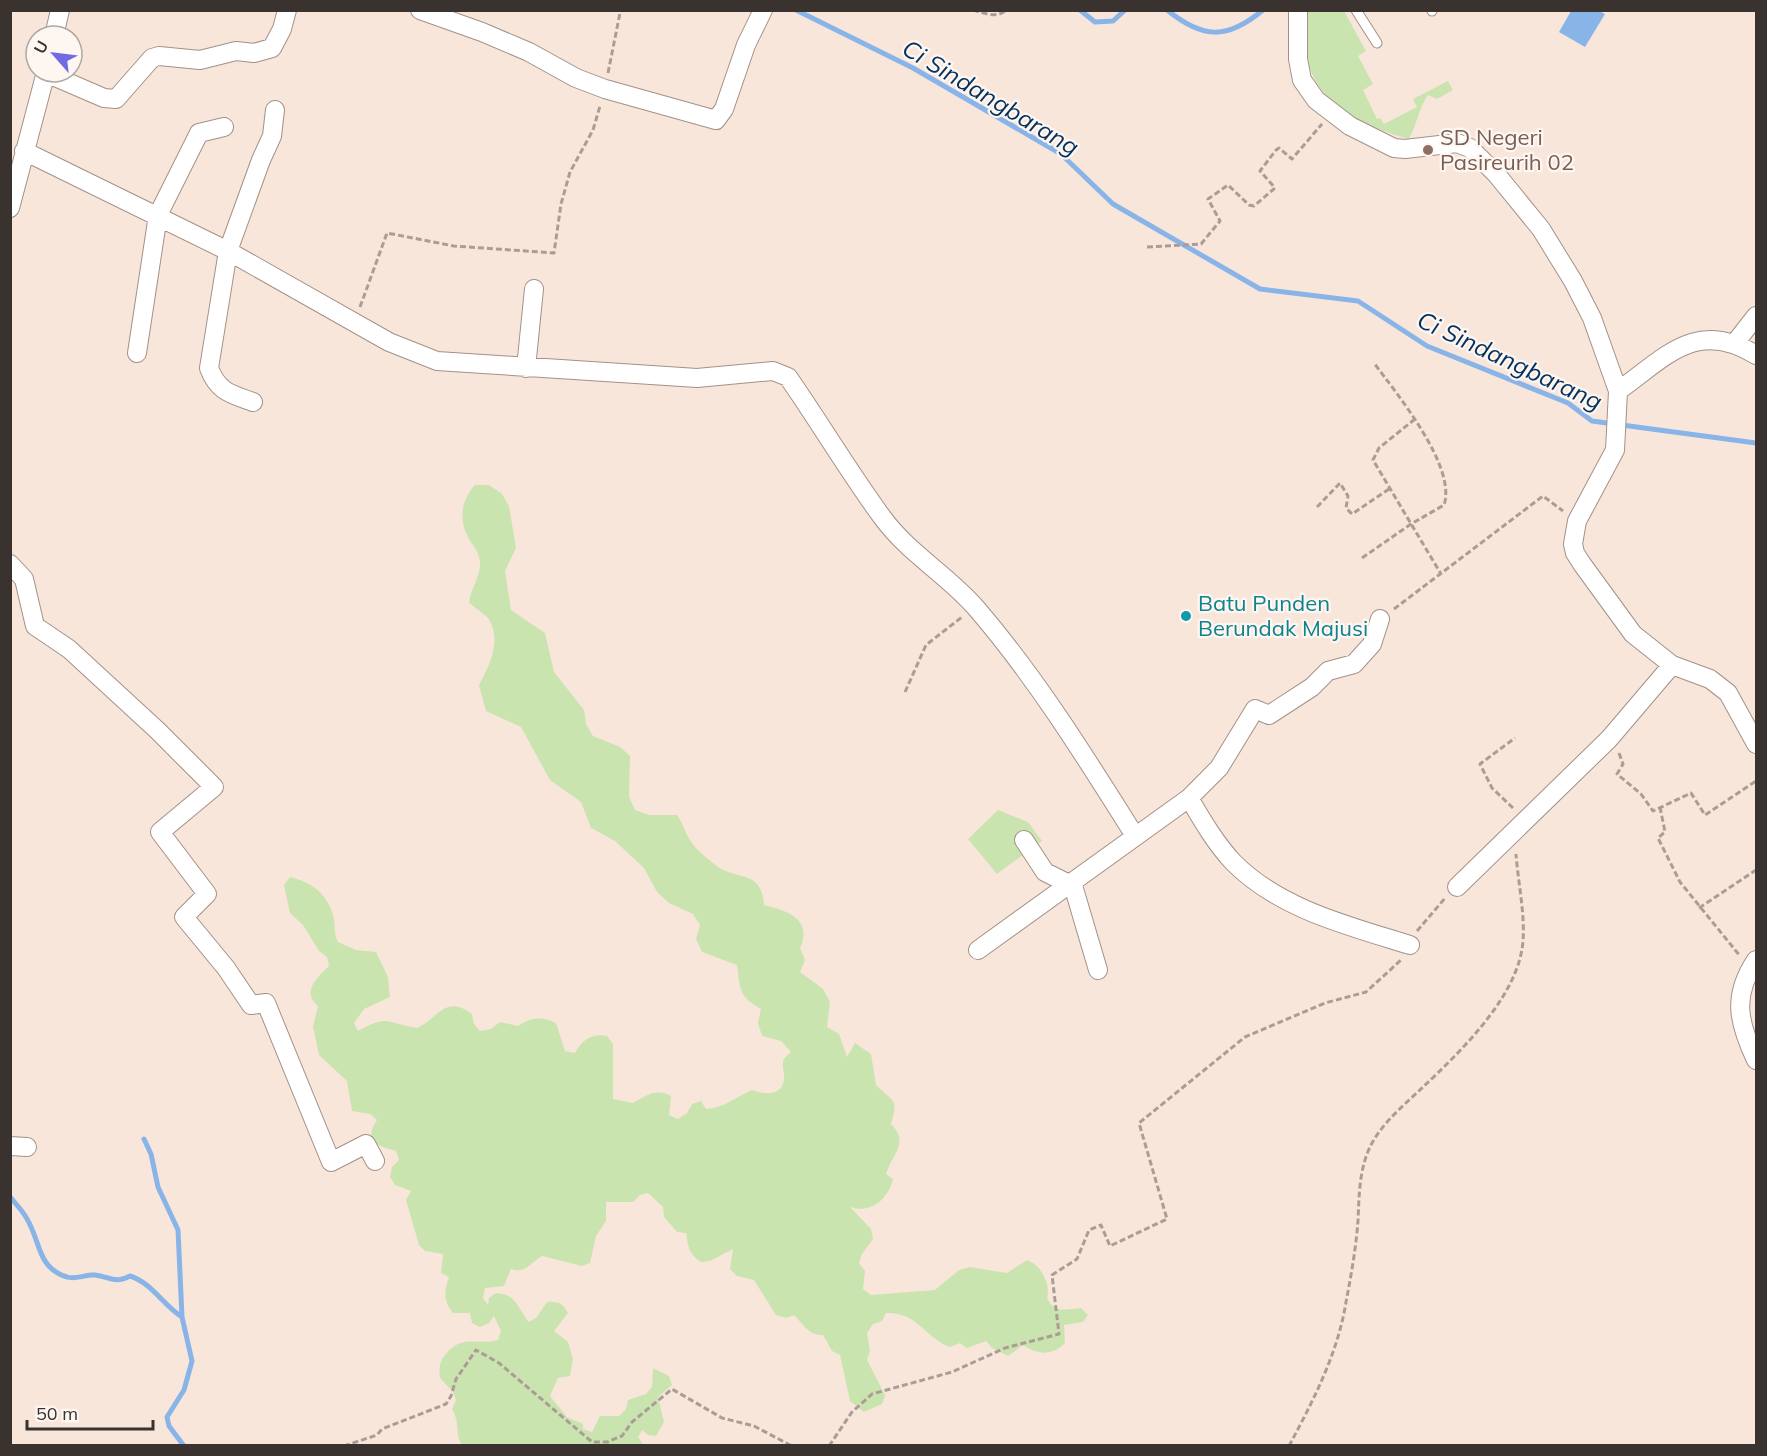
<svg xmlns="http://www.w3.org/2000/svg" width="1767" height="1456" font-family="Mulish,sans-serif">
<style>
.green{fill:#cae4af}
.water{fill:#89b4e8}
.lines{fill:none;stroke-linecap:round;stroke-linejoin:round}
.stream{stroke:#89b4e8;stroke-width:5}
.service-casing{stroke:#a39187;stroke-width:11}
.minor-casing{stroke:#a39187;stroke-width:20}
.path{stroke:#ab9d95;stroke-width:3;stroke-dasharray:6 3;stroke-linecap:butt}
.service{stroke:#fff;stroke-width:9}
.minor{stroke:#fff;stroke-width:18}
.education-dot{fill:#8d6e63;stroke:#fef6f1;stroke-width:2}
.culture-dot{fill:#0f9aa8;stroke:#fef6f1;stroke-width:2}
.labels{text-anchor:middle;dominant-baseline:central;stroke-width:4.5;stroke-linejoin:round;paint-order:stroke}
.education-label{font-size:22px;fill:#785e54;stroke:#fef6f1;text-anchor:start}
.culture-label{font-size:22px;fill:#0d838f;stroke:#fef6f1;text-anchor:start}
.water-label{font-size:24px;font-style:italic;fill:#03315f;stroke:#fef6f1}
</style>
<rect width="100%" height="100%" fill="#f9e6db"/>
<path class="green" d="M1307,11H1344L1366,51L1358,56L1373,84L1363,90L1377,119L1380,118L1384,124L1417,107L1413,99L1448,81L1453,90L1437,99L1428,95C1419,108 1417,124 1409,139C1369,128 1323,109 1309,66C1304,49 1306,28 1307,11Z
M475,485H489L502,494L509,506L516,548L505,571L511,610L545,633L554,672L584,710L586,724L593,736L620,747L630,756L629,797L635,810L649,815H677C683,823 685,833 690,840C695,849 707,858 714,864C736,882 762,868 764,905C788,911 813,919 800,948L805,960L800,972L823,989L830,1002L827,1027L839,1034L847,1057L855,1043L871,1054L876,1085C893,1102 899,1098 891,1124C910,1143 892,1154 886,1174L893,1179C888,1200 870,1214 850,1207L871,1229L873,1239L862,1254L859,1263L865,1271L863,1289L871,1295L935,1290L959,1270L970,1267L1007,1273L1027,1260C1041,1265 1051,1284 1047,1298C1055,1314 1065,1309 1081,1308L1088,1315L1083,1322L1064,1325L1065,1343C1052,1356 1038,1355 1023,1345L1008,1356L992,1348L986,1341L967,1348L960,1343L950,1347C925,1338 918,1312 886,1313L882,1321L873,1324L867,1333L870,1351L867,1360L885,1395L882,1404L864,1412L850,1401L840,1355L832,1351L823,1335C808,1335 804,1325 794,1315L786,1318L776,1315L754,1280L737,1276L730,1269L733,1249L710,1261L701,1262C689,1254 688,1247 686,1233L677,1232L671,1225L664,1217L663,1207L648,1193L640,1195L633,1202H606V1221L596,1236L590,1263L582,1266L542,1256C530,1263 526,1274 511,1269L504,1286L485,1288L483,1298L488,1305L489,1298L496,1293C517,1294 517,1308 529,1322L537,1317L547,1302C558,1301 563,1303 568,1313L554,1331L568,1342L573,1359L570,1376L558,1378L550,1396L567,1417L583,1424V1429L592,1432L600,1416H619L626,1409L628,1400L646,1394L652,1387L653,1368L669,1376L672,1385L658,1397L664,1422L656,1436L648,1435L642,1430L638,1437L643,1444L640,1445H462C454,1432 461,1425 452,1409L456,1400L453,1392L440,1378C439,1369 439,1363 445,1355C463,1333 475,1346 498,1340L501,1331L494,1316L489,1323L480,1327L472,1323L470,1313H453C443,1300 444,1292 449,1277L441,1273L443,1254L425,1251L419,1245L406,1200L411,1191L395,1185L390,1177L392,1167L399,1160L396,1151C377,1146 363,1141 377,1120L370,1114L352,1111L347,1081L319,1055L313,1027L318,1006C301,991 317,978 329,966L327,957L319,951L303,925L290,913L284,885L290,877C311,882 327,893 333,915C336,925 333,933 338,942L356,950L376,952L388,977L390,997L364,1009L354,1023L358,1031C389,1014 385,1023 417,1028C439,1018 445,994 472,1014L474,1024L480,1031L491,1029L500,1022L518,1026C530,1017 542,1016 556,1023L565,1051L575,1053C582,1040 592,1033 607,1036L613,1044V1099L633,1103C647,1095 656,1088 671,1096L669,1115L678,1119L687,1113L692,1104L701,1101L706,1109C724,1108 736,1097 752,1090C764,1095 783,1096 784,1079C785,1072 781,1067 784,1059C786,1056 789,1054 791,1052L781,1041L762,1036L758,1023L761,1009C738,996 740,988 737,965L702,952L696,939L700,925L693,914L669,903L657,892L644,868L615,841L591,828L581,802L550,780L521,727L486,711L479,685C489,666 501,644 490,621C487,615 474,608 469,602C471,588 481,576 480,562C479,551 472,545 468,537C458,518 462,499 475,485Z
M998,810L1028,822L1042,841L997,874L968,839Z"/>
<path class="water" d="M1571,11H1599L1605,14L1585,47L1559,32Z"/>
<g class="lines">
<path class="stream" d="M796,10L913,68L1061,154L1113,204L1260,289L1358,301L1427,346L1568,403L1592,421L1756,443
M1080,10L1095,22L1113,21L1125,10
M1167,10C1203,39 1227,40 1263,10
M144,1139L151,1154L158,1187L178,1230L182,1317L192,1361L184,1390L167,1417L169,1426L184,1446
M10,1197C16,1204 23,1211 27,1219C41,1242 37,1268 67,1277C76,1280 86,1274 95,1275C110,1277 115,1284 130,1276C152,1283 163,1305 182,1317"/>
<defs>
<path id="service" d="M1356,10L1377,43
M1432,10V11"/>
<path id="minor" d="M420,10L482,32L529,52L576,78L605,89L716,120L724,109L746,45L763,10
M1298,10V59L1302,80L1316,100L1350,126L1394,148L1405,149L1457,143L1470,148L1497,175L1541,229L1573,281L1592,318L1618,391L1615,450L1577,521L1573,544L1575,553L1582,564L1633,634L1672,665L1710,679L1728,693L1756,744
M54,36L60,10
M46,73L104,98L116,99L152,58L159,56L200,60L236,51L254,53L272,48L282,29L287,10
M24,151L228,251L389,342L437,361L697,378L773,371L788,377C820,423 849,472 882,517C909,554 948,575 977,609C1037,679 1086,758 1135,836
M10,208L46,72
M1735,343L1756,316
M137,353L158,215L199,133L224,127
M526,368L534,289
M1618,391C1666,357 1696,318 1756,355
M253,402C231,394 218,392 209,368L228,251L261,160L272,136L275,110
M10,564L24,579L35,626L69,649L157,730L214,787L160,832L207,894L184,917L226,968L251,1005L266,1003L331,1162L366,1144L375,1161
M1189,798C1202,820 1216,844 1233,862C1279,909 1349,926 1410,945
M1024,840L1045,872L1069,884
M1072,882L1098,970
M1457,887L1609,739L1672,665
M978,950L1189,798L1219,768L1255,709L1269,715L1312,687L1328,671L1354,664L1372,644L1380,619
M1756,960C1732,996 1738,1022 1756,1060
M10,1146L27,1147"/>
</defs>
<use href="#service" class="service-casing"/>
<use href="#minor" class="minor-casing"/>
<path class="path" d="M973,10C984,13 997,19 1006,10
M608,73L620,13
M1147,247L1201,244L1220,221L1208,199L1228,185L1249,205L1254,206L1275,188L1260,171L1276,150L1279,148L1292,159L1322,124
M360,307L387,233L454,246L554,253L561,204L570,172L593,130L600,106
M1415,419L1379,448L1373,460L1441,574
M1317,507L1340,483L1348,496L1346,508L1352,514L1389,489
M1362,558L1411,524L1444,505C1457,467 1397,394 1374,363
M1394,609L1543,496L1563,511
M905,692L926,645L962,617
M1619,753L1623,764L1617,774L1641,794L1653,811L1691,793L1705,815L1756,781
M1660,807L1665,832L1658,838L1680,882L1740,956
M1513,808L1492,788L1480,764L1515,738
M1699,908L1756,870
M1417,931L1446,897
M344,1446L377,1435L382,1429L446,1404L451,1396L456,1379L476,1350L499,1363L592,1442H607L622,1436L632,1422L672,1389L722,1418L754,1426L792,1446
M829,1446L852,1412L872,1394L952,1372L1005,1348L1059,1334L1052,1275L1077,1259L1089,1230L1101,1225L1110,1246L1167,1219L1139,1123L1245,1037L1325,1003L1366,992L1401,960
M1289,1446C1313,1401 1338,1353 1346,1302C1351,1276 1356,1248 1358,1221C1359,1198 1359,1176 1367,1154C1377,1127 1402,1107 1422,1088C1460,1052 1519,996 1523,941C1525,913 1518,882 1516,854"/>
<use href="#service" class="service"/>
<use href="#minor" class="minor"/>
</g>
<circle class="education-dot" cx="1428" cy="150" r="6"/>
<circle class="culture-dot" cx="1186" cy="616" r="6"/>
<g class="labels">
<g class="education-label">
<text x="1440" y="137">SD Negeri<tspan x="1440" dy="25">Pasireurih 02</tspan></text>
</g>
<g class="culture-label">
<text x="1198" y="603">Batu Punden<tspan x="1198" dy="25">Berundak Majusi</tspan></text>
</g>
<g class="water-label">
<text transform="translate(991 97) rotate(31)">Ci Sindangbarang</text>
<text transform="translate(1510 360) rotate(25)">Ci Sindangbarang</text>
</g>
</g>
<rect width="1767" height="1456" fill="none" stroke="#39322e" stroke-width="24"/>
<g transform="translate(54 54) rotate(298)"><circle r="28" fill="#fef6f1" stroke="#afa8a3" stroke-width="1.5"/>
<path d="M0-4.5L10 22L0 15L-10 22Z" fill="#706ae4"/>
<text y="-9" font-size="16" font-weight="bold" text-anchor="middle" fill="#39322e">U</text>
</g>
<path d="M27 1420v9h126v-9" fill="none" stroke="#39322e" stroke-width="3"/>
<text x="36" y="1420" font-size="18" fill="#39322e" stroke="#fef6f1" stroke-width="4.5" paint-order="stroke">50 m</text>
</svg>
